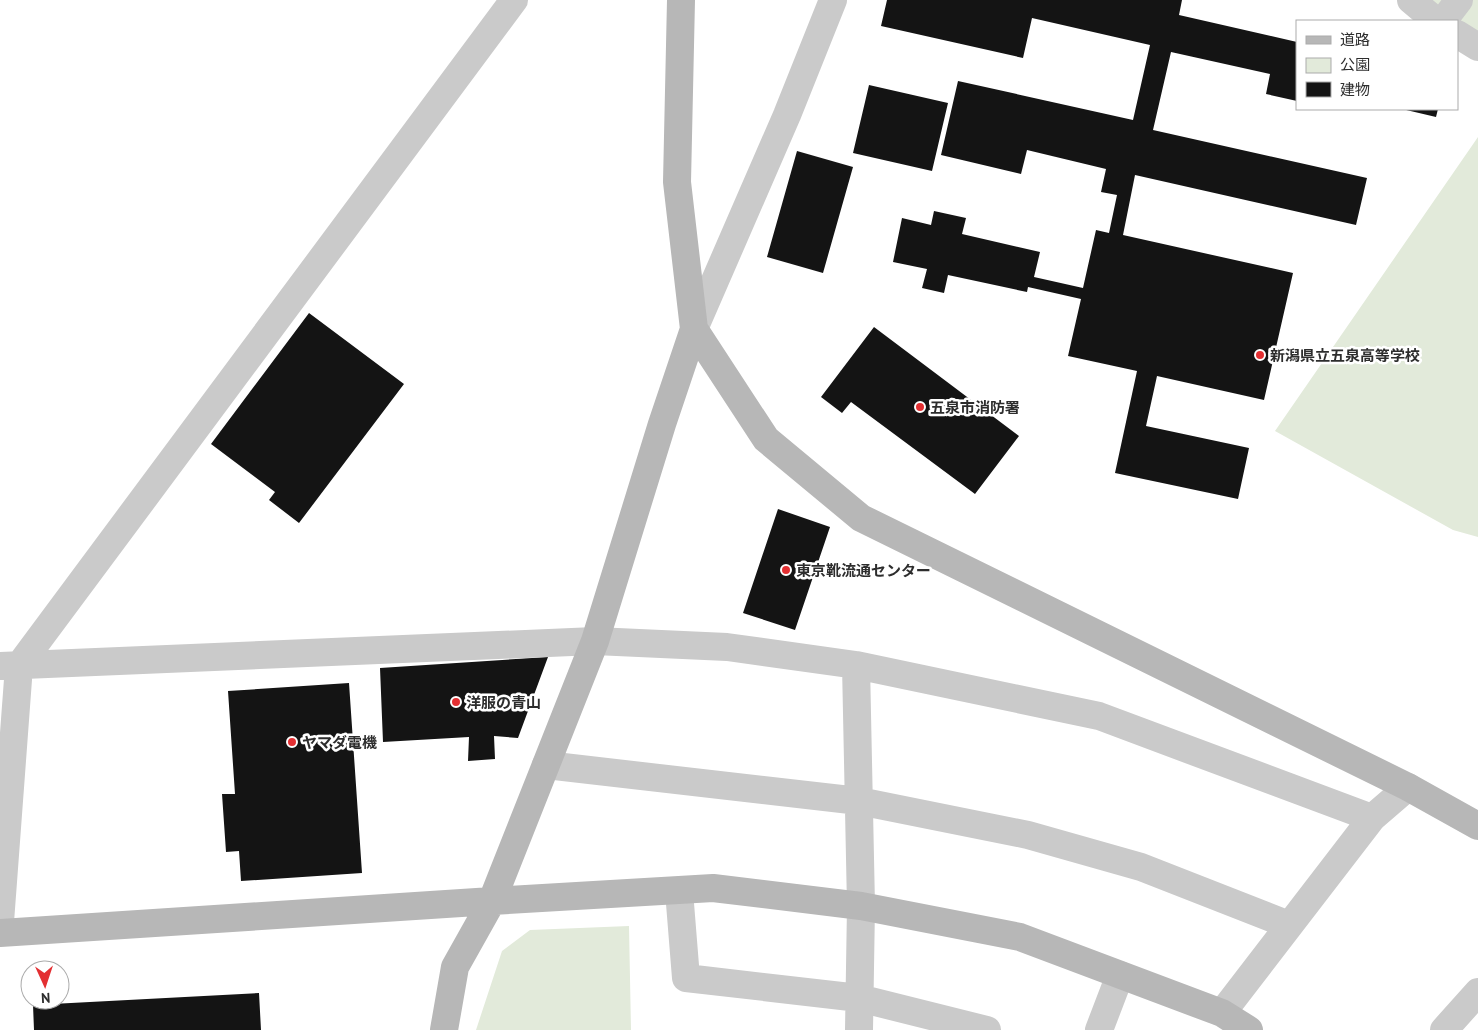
<svg xmlns="http://www.w3.org/2000/svg" width="1478" height="1030" font-family="'PT Sans','Noto Sans JP',sans-serif">
<style>
.green{fill:#e2eada}
.building{fill:#141414}
.lines{fill:none;stroke-linecap:round;stroke-linejoin:round}
.street{stroke:#cacaca;stroke-width:28}
.secondary{stroke:#b7b7b7;stroke-width:28}
.poi-dot{fill:#e32f32;stroke:#fff;stroke-width:2}
.labels{text-anchor:middle;dominant-baseline:central;stroke-width:5;stroke-linejoin:round;paint-order:stroke}
.poi-label{font-size:15px;font-weight:bold;fill:#2d2d2d;stroke:#fff;text-anchor:start}
</style>
<rect width="100%" height="100%" fill="#fff"/>
<path class="green" d="M1409,0H1478V47Z
M1478,137V537L1453,530L1275,431Z
M629,926L631,1030H476L502,951L530,930Z"/>
<path class="building" d="M887,0H1182L1179,15L1297,42V101L1266,94L1270,74L1171,52L1153,130L1367,178L1356,225L1135,175L1123,235L1293,273L1264,400L1157,376L1146,426L1249,448L1238,499L1115,473L1137,371L1068,356L1081,299L1028,287L1027,292L948,275L944,293L922,288L927,269L893,262L902,218L931,225L934,211L966,218L962,234L1040,252L1034,277L1083,288L1096,230L1109,233L1117,195L1101,192L1106,169L1027,150L1021,174L941,155L958,81L1133,120L1150,45L1032,18L1023,58L881,26Z
M869,85L948,103L932,171L853,153Z
M1402,109H1438L1436,117Z
M797,151L853,167L823,273L767,257Z
M309,313L404,384L299,523L269,500L275,492L211,444Z
M874,327L1019,436L975,494L851,402L842,413L821,397Z
M778,509L830,527L795,630L743,613Z
M548,657L518,738L494,736L495,759L468,761L469,737L383,742L380,668Z
M349,683L362,873L241,881L239,851L226,852L222,794H235L228,691Z
M259,993L261,1030H34L33,1005Z"/>
<g class="lines">
<path class="street" d="M1411,0L1436,21
M1443,21L1459,0
M1457,34L1478,47
M694,329L787,115L833,0
M856,665L861,906L859,1030
M0,666L595,641L727,647L856,665L1099,716L1372,818
M546,765L859,801L1028,835L1141,867L1289,925
M679,891L686,978L859,998L987,1030
M0,922L19,666L514,0
M1222,1013L1372,818L1408,787
M1099,1030L1120,975
M1444,1030L1478,992"/>
<path class="secondary" d="M681,0L677,182L694,329L766,439L861,518L1408,787L1478,826
M0,933L492,901L713,888L861,906L1020,937L1222,1013L1249,1030
M444,1030L455,967L492,901L595,641L662,424L694,329"/>
</g>
<g class="poi-dot">
<circle cx="1260" cy="355" r="5"/>
<circle cx="920" cy="407" r="5"/>
<circle cx="786" cy="570" r="5"/>
<circle cx="456" cy="702" r="5"/>
<circle cx="292" cy="742" r="5"/>
</g>
<g class="labels">
<g class="poi-label">
<text x="1270" y="355">新潟県立五泉高等学校</text>
<text x="930" y="407">五泉市消防署</text>
<text x="796" y="570">東京靴流通センター</text>
<text x="466" y="702">洋服の青山</text>
<text x="302" y="742">ヤマダ電機</text>
</g>
</g>
<rect x="1296" y="20" width="162" height="90" fill="#ffffff" stroke="#ababab"/>
<rect x="1306" y="36" width="25" height="8" fill="#b7b7b7" stroke="#ababab"/>
<text x="1340" y="45" font-size="15" fill="#2d2d2d">道路</text>
<rect x="1306" y="58" width="25" height="15" fill="#e2eada" stroke="#ababab"/>
<text x="1340" y="70" font-size="15" fill="#2d2d2d">公園</text>
<rect x="1306" y="82" width="25" height="15" fill="#141414" stroke="#ababab"/>
<text x="1340" y="95" font-size="15" fill="#2d2d2d">建物</text>
<g transform="translate(45 985) rotate(177)"><circle r="24" fill="#ffffff" stroke="#ababab"/>
<path d="M0-4L9 19L0 12L-9 19Z" fill="#e32f32"/>
<text y="-8" font-size="14" font-weight="bold" text-anchor="middle" fill="#2d2d2d">N</text>
</g>
</svg>
